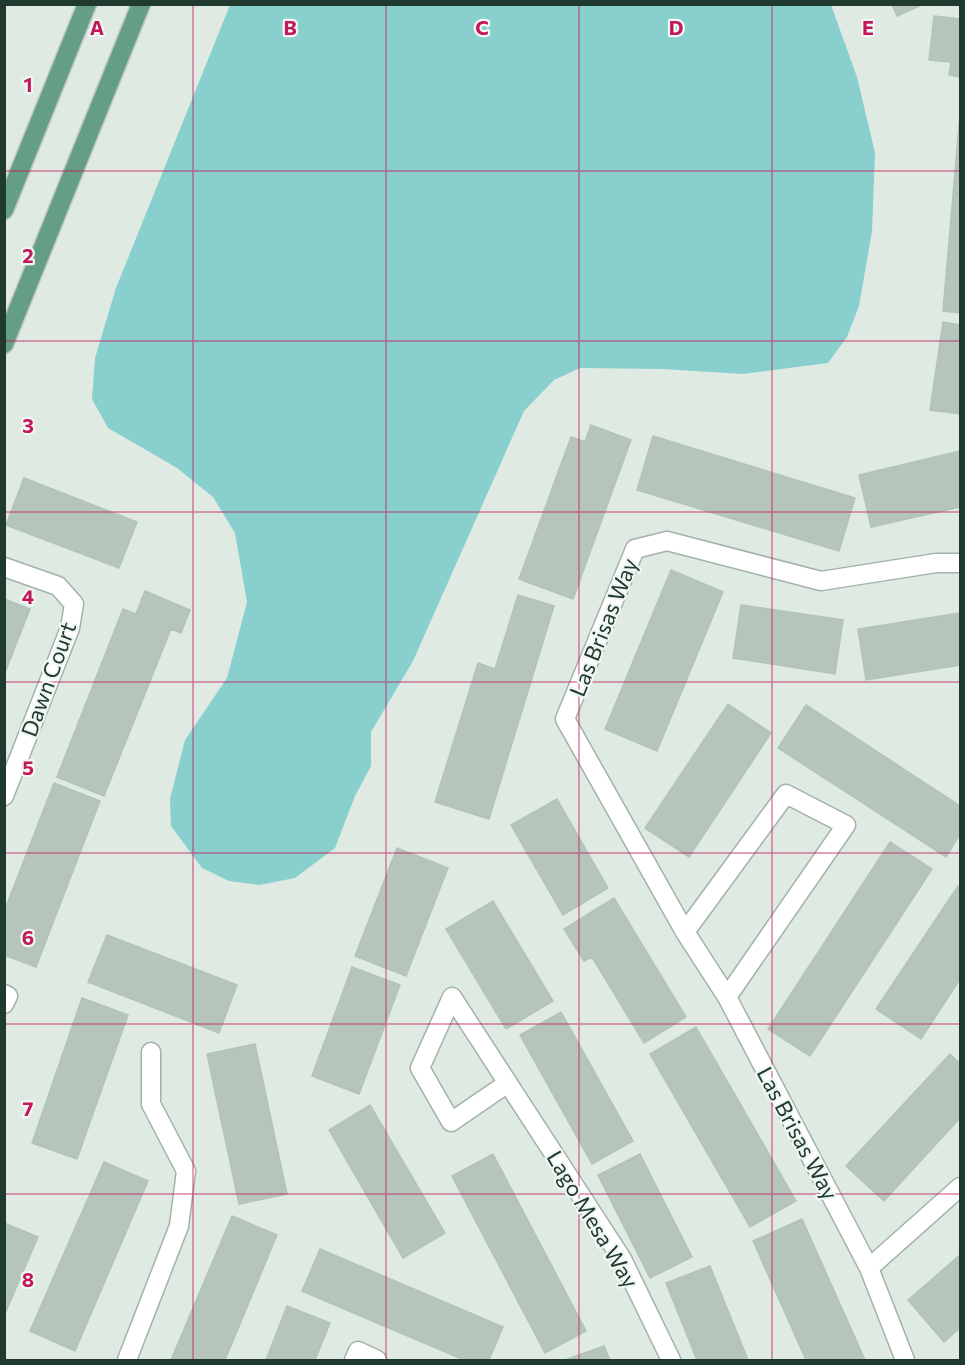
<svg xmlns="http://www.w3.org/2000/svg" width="965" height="1365" font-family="Commissioner,sans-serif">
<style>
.water{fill:#88cfcd}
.building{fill:#b5c5bc;stroke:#b2c4b9;stroke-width:1.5}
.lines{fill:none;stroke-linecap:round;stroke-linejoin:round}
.minor-casing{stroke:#a2b2a9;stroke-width:21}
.major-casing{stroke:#bcc4c1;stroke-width:21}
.minor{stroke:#fff;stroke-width:18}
.major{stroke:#649f85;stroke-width:18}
.grid{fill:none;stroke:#c2185b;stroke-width:1.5;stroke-opacity:0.55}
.labels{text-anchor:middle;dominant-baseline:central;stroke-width:4.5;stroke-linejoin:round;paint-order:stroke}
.street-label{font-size:22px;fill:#213a2f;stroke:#f0f7f2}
.grid-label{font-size:20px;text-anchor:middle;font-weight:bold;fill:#c2185b;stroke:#f0f7f2;stroke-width:4.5;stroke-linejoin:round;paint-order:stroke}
</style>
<rect width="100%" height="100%" fill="#dfeae3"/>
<path class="water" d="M230,5H831L857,77L875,153L872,231L859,306L847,337L828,363L743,374L663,369L580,368L554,380L524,411L413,661L371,732V766L355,796L335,848L295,878L259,885L229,881L202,868L171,826L170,799L185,740L227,678L247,602L235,533L213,497L177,468L108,428L92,399L95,358L116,288Z"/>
<path class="building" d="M892,4H924L897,16Z
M934,16L960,19V77L949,75L951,62L929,60Z
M960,114V313L943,311Z
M943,322L960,325V414L930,410Z
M591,425L631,440L573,599L519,579L571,437L585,442Z
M653,436L855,498L839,551L637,490Z
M960,451V507L871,527L859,475Z
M24,478L137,522L119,568L6,525Z
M671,570L723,592L657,751L605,729Z
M145,591L190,610L181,633L171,629L104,796L57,777L123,609L136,614Z
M518,595L554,606L489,819L435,802L478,663L495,669Z
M4,599L30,609L4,675Z
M741,605L843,620L835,674L733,658Z
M960,613V665L866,680L858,629Z
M728,704L771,733L689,857L645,828Z
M806,705L960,806V834L946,857L778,748Z
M54,783L100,801L36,967L4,955V912Z
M557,799L608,888L563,915L511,825Z
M890,842L932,869L810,1056L768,1029Z
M397,848L448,868L406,976L355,956Z
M958,886L960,888V979L921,1039L876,1009Z
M614,898L686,1017L644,1043L592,957L584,961L564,929Z
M493,901L553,1001L506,1029L446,929Z
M107,935L237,985L219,1033L88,982Z
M352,967L400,985L359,1094L312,1076Z
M82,998L128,1015L77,1159L32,1143Z
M561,1012L633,1141L592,1164L520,1035Z
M696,1027L796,1201L750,1227L650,1054Z
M255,1044L287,1194L239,1204L207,1054Z
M950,1054L960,1064V1118L884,1201L846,1166Z
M370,1105L445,1233L403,1258L329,1130Z
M493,1154L586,1331L545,1353L452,1176Z
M640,1154L692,1257L650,1278L598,1175Z
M104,1162L148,1181L75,1351L30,1331Z
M232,1216L277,1235L225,1360H171Z
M802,1219L865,1360H806L753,1241Z
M4,1223L38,1237L4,1316Z
M320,1249L503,1327L489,1360H464L302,1291Z
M960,1255V1328L944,1342L908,1300Z
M710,1266L748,1360H697L666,1283Z
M287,1306L330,1323L315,1360H266Z
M604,1346L610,1360H565Z"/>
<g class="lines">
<defs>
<path id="minor" d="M4,567L58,586L74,604L70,628L4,796
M685,932L786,794L846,825L727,997
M4,994L8,996L4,1004
M508,1083L451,1122L420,1068L452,997L622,1259L671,1360
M869,1268L960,1187
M127,1360L179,1226L186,1171L151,1104V1052
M354,1360L358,1351L377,1360
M905,1360L869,1268L727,997L685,932L565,719L635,549L667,541L821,581L936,563H960"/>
<path id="major" d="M4,210L87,4
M4,344L141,4"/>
</defs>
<use href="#minor" class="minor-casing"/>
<use href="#major" class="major-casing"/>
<use href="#minor" class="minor"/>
<use href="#major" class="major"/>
</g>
<path class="grid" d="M193,4V1360M386,4V1360M579,4V1360M772,4V1360M4,171H960M4,341H960M4,512H960M4,682H960M4,853H960M4,1024H960M4,1194H960"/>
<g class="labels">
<g class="street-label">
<text transform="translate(603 627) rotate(-68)">Las Brisas Way</text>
<text transform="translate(48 679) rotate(-70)">Dawn Court</text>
<text transform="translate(798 1133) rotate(62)">Las Brisas Way</text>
<text transform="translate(593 1219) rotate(59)">Lago Mesa Way</text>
</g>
</g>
<g class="grid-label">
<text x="97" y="35">A</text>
<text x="290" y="35">B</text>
<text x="482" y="35">C</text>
<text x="676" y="35">D</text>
<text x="868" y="35">E</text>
<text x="28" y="92">1</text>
<text x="28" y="263">2</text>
<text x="28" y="433">3</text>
<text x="28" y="604">4</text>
<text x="28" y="775">5</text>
<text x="28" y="945">6</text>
<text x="28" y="1116">7</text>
<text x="28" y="1287">8</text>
</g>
<rect width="965" height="1365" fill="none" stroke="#213a2f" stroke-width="12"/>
</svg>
